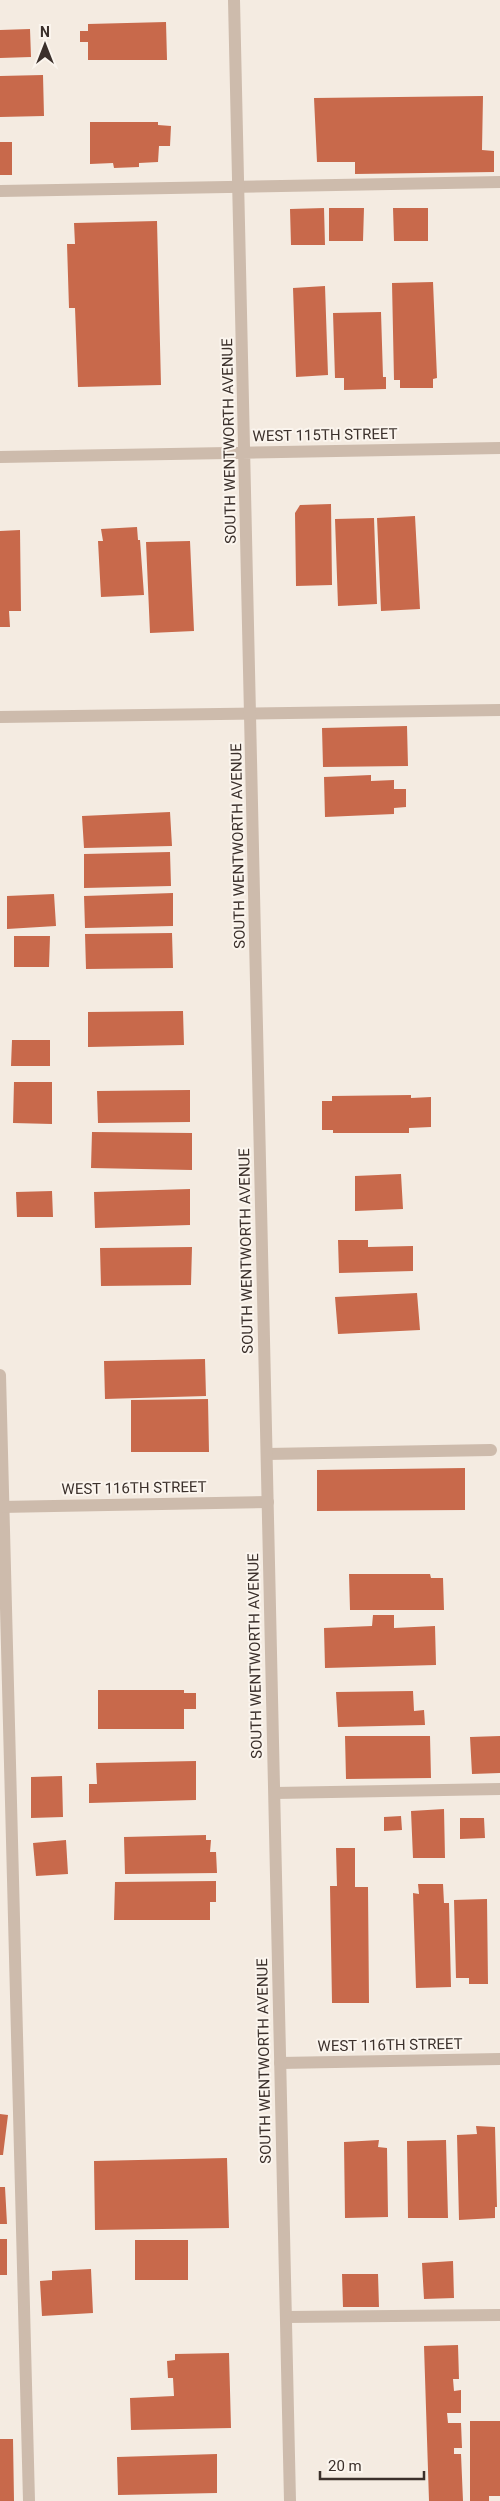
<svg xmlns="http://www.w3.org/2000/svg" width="500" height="2501" font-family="Roboto,sans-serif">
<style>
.building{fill:#c8694b}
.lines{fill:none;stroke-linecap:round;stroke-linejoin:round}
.service{stroke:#cdbbac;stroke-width:12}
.minor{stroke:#cdbbac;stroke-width:12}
.tertiary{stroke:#cdbbac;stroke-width:12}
.labels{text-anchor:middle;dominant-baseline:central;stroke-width:4;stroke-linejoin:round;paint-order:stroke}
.street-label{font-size:15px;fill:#3b302b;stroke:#fbf5ee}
</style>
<rect width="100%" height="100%" fill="#f4ebe1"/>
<path class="building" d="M166,22L167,60H88V42H80V31H88V24Z
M30,29L31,57L0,58V30Z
M43,75L44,116L0,117V76Z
M483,96L482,150L494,151V172L355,174V162H317L314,98Z
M90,122H158V125L171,126L170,146H159L158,162L139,163V167L114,168L113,163L90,164Z
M0,142H12V175H0Z
M324,208L325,245H291L290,209Z
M329,208H364L363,241H329Z
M393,208H428V241H394Z
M157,221L161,385L78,387L75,308H69L67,244H75L74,223Z
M433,282L437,378L433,379V388H400V380H394L392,283Z
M325,286L328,375L296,377L293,288Z
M381,312L383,377H386V389L344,390V378H335L333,313Z
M331,504L332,585L296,586L295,513L300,505Z
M415,516L420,609L381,611L377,518Z
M374,518L377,604L338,606L335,519Z
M137,527L138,540H140L144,595L101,597L98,541H103L101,529Z
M20,530L21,611H9L10,627H0V531Z
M190,541L194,631L150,633L146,542Z
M407,726L408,766L323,767L322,728Z
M371,775V781L394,780V789H406V807L394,808V814L325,817L324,777Z
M170,812L172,846L84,848L82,816Z
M170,852L171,886L84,888V854Z
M173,893V926L85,928L84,896Z
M54,894L56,926L7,929V896Z
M172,933L173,968L86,969L85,934Z
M14,936H50L49,967H14Z
M183,1011L184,1045L88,1047V1012Z
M12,1040H50V1066H11Z
M14,1082H52V1124L13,1123Z
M190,1090V1122L98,1123L97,1091Z
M411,1095V1098L431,1097V1127L409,1128V1133H333V1130H322V1101H332V1096Z
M92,1132L192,1133V1170L91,1168Z
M401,1174L403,1209L355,1211V1176Z
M190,1189V1225L95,1228L94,1192Z
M52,1191L53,1217H17L16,1192Z
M338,1240H368V1247L413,1246V1271L339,1273Z
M192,1247L191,1285L101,1286L100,1248Z
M417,1293L420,1330L338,1334L335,1297Z
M205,1359L206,1396L105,1399L104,1361Z
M208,1399L209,1452H131V1400Z
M465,1468V1510L317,1511V1470Z
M349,1574H430L431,1578H443L444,1610H350Z
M373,1615H394V1628L435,1626L436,1665L325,1668L324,1628L372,1626Z
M98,1690H184V1693H196V1709H184V1729H98Z
M413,1691L414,1711L424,1710L425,1725L338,1727L336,1692Z
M345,1736H430L431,1778L346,1779Z
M500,1736V1773L472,1774L470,1737Z
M196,1761V1800L89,1803V1784H97L96,1763Z
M62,1776L63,1817L31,1818V1777Z
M444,1809L445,1858H413L411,1811Z
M401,1816L402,1830L384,1831V1817Z
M460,1818H484L485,1838L460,1839Z
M206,1835V1840H211L210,1852H216L217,1873L125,1874L124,1837Z
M66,1840L68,1874L36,1876L33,1843Z
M336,1848H355V1887H368L369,2003H332L330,1886H337Z
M216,1881V1902H210V1920H114L115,1882Z
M418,1884H443L444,1903H449L451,1987L416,1988L413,1893L419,1894Z
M487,1899L488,1984H469V1978H456L454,1900Z
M0,2114L8,2115L3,2155H0Z
M476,2126L495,2127L497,2207H495V2218L459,2220L457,2135L477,2134Z
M379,2140L378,2147L387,2148L388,2217L345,2218L344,2142Z
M446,2140L448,2218H408L407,2141Z
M227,2158L229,2228L95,2230L94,2161Z
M0,2187H5L7,2224H0Z
M0,2239H7V2275H0Z
M135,2240H188V2280H135Z
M453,2261L454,2298L424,2299L422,2263Z
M91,2269L93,2313L42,2316L40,2281L52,2280V2271Z
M342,2274H378L379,2307H343Z
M458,2345L459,2379H453L454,2391L461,2390V2413H447L448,2423H461L462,2448H454V2454H461L463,2501H429L424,2346Z
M229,2353L231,2428L131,2430L130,2398L174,2396L173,2378H168L167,2361L175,2360V2354Z
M470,2421H500V2496H489V2501H470Z
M0,2439H13L14,2501H0Z
M217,2454V2493L118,2495L117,2457Z"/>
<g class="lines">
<path class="service" d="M0,191L500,182
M0,717L500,710
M0,1375L29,2501
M267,1454L491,1450
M275,1793L500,1789
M286,2317L500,2315"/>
<path class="minor" d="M0,1507L268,1502
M280,2063L500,2059"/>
<path class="tertiary" d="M234,0L290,2501
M0,457L500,448"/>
</g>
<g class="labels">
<g class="street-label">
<text transform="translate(325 435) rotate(-1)">WEST 115TH STREET</text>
<text transform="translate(229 441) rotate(-91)">SOUTH WENTWORTH AVENUE</text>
<text transform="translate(238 846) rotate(-91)">SOUTH WENTWORTH AVENUE</text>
<text transform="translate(246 1251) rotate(-91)">SOUTH WENTWORTH AVENUE</text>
<text transform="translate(134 1488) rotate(-1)">WEST 116TH STREET</text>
<text transform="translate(255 1656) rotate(-91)">SOUTH WENTWORTH AVENUE</text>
<text transform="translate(390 2045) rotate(-1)">WEST 116TH STREET</text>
<text transform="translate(264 2061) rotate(-91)">SOUTH WENTWORTH AVENUE</text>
</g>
</g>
<g transform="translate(45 45)" stroke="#fbf5ee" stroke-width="4" paint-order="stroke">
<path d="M0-4L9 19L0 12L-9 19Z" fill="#3b302b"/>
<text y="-8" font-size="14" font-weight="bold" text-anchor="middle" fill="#3b302b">N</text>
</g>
<path d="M320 2471v8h104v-8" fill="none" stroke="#3b302b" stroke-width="2.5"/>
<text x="328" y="2471" font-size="15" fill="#3b302b" stroke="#fbf5ee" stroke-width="4" paint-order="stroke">20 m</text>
</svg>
